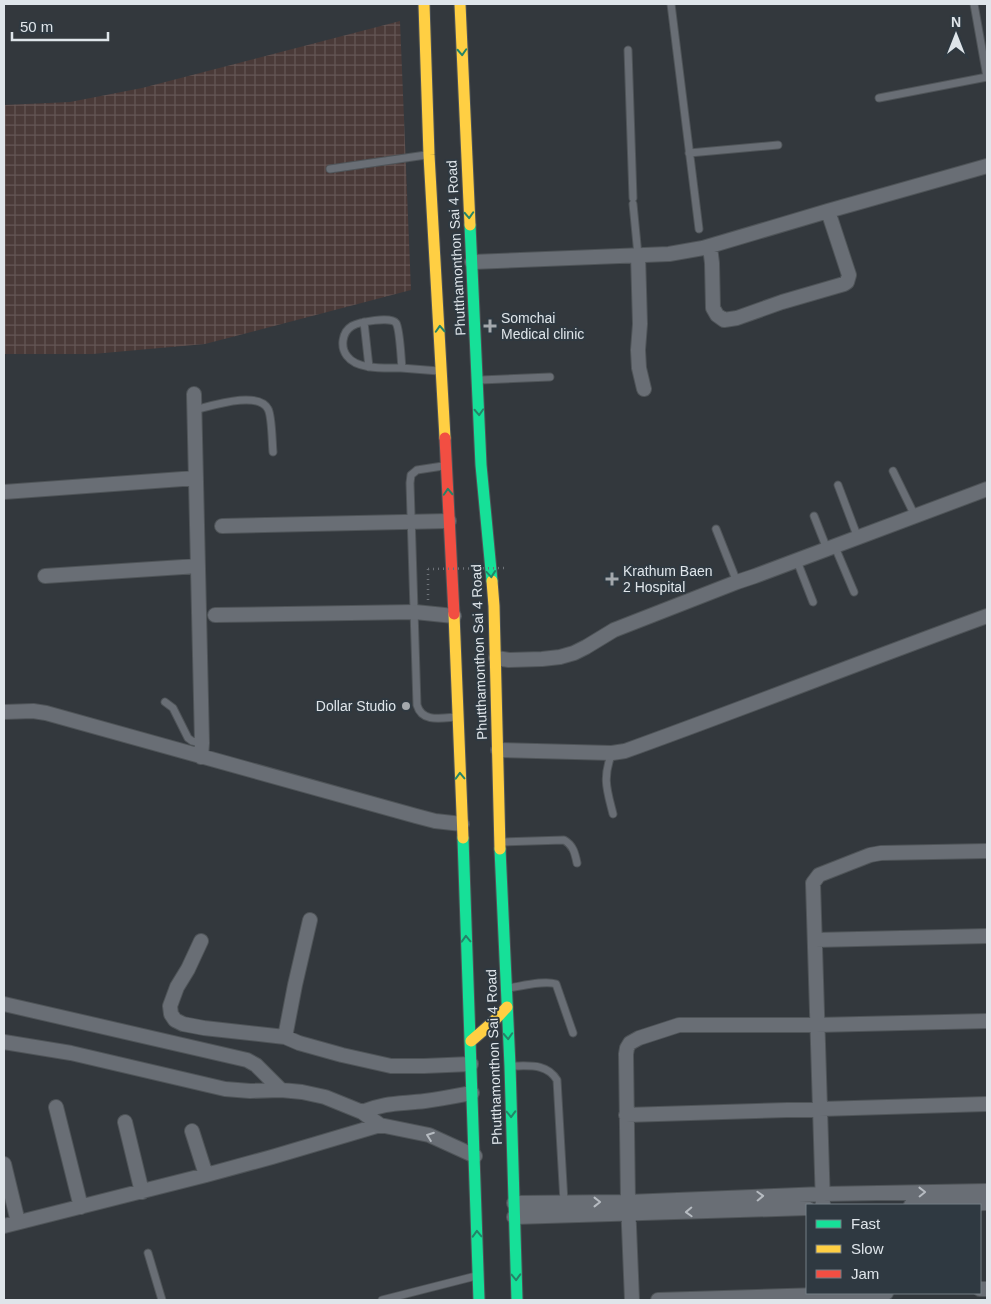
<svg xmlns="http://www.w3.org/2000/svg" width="991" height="1304" font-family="Helvetica,sans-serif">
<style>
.industrial{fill:url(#industrial-grid)}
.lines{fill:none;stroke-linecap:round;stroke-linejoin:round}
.lane-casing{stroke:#4f5458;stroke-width:9}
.street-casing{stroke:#4f5458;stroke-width:16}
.fast-casing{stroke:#4f5458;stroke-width:13}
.slow-casing{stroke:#4f5458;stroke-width:13}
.jam-casing{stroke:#4f5458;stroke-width:13}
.path{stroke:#6d7278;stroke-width:2.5;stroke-dasharray:1 4;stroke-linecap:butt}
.lane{stroke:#696e75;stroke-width:7}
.street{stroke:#696e75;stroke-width:14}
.fast{stroke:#16e098;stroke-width:11}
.slow{stroke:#ffcf43;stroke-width:11}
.jam{stroke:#f24e42;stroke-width:11}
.path-bridge{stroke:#6d7278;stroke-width:2.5;stroke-dasharray:1 4;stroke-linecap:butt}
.oneway{stroke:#248468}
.oneway2{stroke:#b6bbc1}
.poi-dot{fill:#a3a8ad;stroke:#2f3941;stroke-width:2}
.labels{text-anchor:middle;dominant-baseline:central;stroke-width:4;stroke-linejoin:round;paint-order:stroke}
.street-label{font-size:14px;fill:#dfe5ea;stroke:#2f3941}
.poi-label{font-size:14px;fill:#dfe5ea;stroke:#2f3941;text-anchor:start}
</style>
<defs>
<pattern id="industrial-grid" width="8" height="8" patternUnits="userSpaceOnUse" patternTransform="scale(1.25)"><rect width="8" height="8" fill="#4a3a38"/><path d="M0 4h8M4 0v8" fill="none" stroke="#645655"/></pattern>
</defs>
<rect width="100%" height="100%" fill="#33383d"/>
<path class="industrial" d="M400,21L411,290L205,344L93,354H4V105L70,102L142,88Z"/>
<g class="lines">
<defs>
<path id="lane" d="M671,4L699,229
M628,50L633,198
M879,98L987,77L974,4
M689,153L778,145
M330,169L426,155
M633,204L638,255
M364,322L369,367
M402,368C401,359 400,329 396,323C391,316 359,322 352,326C342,332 340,347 347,356C357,370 385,368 401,368C414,369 427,370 439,371
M480,380L550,377
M194,410C211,406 258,390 268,409C272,416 272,442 273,452
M443,466L417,470L411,475L410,483L417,705C422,723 442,718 457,717
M893,471L915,516
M838,485L858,538
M814,516L827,549
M716,529L737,582
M835,547L854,592
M797,561L813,602
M165,702L173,708L188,738L192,741L202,743
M612,753C602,778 607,790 613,814
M503,842L564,840C573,845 575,853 577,863
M509,988C522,986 545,980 556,984L573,1033
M512,1066C529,1066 547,1063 557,1080L564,1202
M148,1253L162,1300
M382,1300L476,1276"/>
<path id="street" d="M710,247L712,263L713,308L717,315L724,320L737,318L782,302L844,284L847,282L849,275L828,211
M638,255L640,324L638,350L639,368L644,389
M472,262L669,254L703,248L828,211L987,166
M194,394L202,743L201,757
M4,492L196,478
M222,526L449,521
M45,576L198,566
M215,615L415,612L454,616
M496,658L509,660L542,659L560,657L574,653L586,647L614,630L737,582L755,576L987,489
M4,712L33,711L46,713L416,816L435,821L462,824
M498,750L612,753L625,751C747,707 866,660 987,616
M815,940L987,936
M201,941L188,969L177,987L170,1006L171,1014L175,1020L183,1024L204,1028L285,1037L299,1043L342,1055L391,1066H424L471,1064
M4,1004L247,1060L256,1065L281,1090
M285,1037L295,985L310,920
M4,1042L71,1053L225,1089L250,1091L281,1090L302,1092L325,1097L362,1112L380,1125L429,1135L475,1156
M56,1107L81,1207
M362,1112C386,1102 400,1104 425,1101C441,1099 456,1096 472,1093
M626,1115L987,1104
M125,1122L142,1192
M192,1131L206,1175
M4,1164L18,1222
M514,1203L628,1202L823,1194L987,1191
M823,1205L813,883L819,875L870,855L881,853L987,851
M911,1205L987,1203
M514,1217L807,1208
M4,1226L206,1175L272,1157L380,1125
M980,1289H987
M632,1300L628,1202L626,1054L627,1048L630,1043L639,1038L679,1025H817L987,1021
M658,1300L886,1293"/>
<path id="fast" d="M470,225L481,465L492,581
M463,838L479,1300
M500,849L510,1066L517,1300"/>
<path id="slow" d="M424,4L429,155L445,438
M460,4L470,225
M492,581L494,606L500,849
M454,614L463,838
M471,1041L493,1022L507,1007"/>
<path id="jam" d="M445,438L454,614"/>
</defs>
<use href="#lane" class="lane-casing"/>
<use href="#street" class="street-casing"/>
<use href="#fast" class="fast-casing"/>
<use href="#slow" class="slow-casing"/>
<use href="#jam" class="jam-casing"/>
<path class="path" d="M428,569V600"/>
<use href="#lane" class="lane"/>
<use href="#street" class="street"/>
<use href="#fast" class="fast"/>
<use href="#slow" class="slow"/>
<use href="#jam" class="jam"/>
<path class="path-bridge" d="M428,569L508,568"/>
</g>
<defs><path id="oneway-chevron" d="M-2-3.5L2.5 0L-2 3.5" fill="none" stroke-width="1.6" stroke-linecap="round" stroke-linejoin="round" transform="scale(1.25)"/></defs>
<g class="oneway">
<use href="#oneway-chevron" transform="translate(462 52) rotate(87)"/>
<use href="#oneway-chevron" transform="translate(469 215) rotate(87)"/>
<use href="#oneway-chevron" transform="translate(440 329) rotate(-93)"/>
<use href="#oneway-chevron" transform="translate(479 412) rotate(87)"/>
<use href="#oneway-chevron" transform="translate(448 492) rotate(-93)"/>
<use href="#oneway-chevron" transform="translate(491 574) rotate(85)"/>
<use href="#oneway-chevron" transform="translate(460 776) rotate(-92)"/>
<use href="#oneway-chevron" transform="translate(466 939) rotate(-92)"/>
<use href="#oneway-chevron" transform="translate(508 1036) rotate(87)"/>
<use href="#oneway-chevron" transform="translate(511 1114) rotate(88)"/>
<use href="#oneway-chevron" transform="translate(477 1234) rotate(-92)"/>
<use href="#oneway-chevron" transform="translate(516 1277) rotate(88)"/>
</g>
<g class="oneway2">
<use href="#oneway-chevron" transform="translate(430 1136) rotate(-160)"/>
<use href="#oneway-chevron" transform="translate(922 1192) rotate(-1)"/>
<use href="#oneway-chevron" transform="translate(760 1196) rotate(-2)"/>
<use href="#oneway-chevron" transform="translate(597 1202)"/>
<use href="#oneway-chevron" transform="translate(689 1212) rotate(178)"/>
</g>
<g class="poi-dot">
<path d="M487.5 318.5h5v5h5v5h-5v5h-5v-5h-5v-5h5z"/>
<path d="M609.5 571.5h5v5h5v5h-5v5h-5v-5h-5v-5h5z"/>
<circle cx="406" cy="706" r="5"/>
</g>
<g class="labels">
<g class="street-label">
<text transform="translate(456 248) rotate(-93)">Phutthamonthon Sai 4 Road</text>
<text transform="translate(479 652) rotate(-92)">Phutthamonthon Sai 4 Road</text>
<text transform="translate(494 1057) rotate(-92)">Phutthamonthon Sai 4 Road</text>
</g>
<g class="poi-label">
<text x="501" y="318">Somchai<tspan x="501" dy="16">Medical clinic</tspan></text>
<text x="623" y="571">Krathum Baen<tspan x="623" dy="16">2 Hospital</tspan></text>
<text x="396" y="706" text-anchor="end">Dollar Studio</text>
</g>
</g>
<rect width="991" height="1304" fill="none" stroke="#dfe5ea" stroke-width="10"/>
<rect x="806" y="1204" width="175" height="90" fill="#2f3941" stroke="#757e85"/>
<rect x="816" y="1220" width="25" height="8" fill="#16e098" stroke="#757e85"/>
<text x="851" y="1229" font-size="15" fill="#dfe5ea">Fast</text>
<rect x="816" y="1245" width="25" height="8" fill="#ffcf43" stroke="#757e85"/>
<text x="851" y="1254" font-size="15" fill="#dfe5ea">Slow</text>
<rect x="816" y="1270" width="25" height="8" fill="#f24e42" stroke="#757e85"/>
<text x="851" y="1279" font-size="15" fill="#dfe5ea">Jam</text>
<g transform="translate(956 35)" stroke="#2f3941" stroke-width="4" paint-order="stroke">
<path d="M0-4L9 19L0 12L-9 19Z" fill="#dfe5ea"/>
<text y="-8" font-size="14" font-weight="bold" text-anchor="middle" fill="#dfe5ea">N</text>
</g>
<path d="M12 32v8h96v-8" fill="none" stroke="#dfe5ea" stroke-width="2.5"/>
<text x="20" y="32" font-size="15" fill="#dfe5ea" stroke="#2f3941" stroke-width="4" paint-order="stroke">50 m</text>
</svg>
